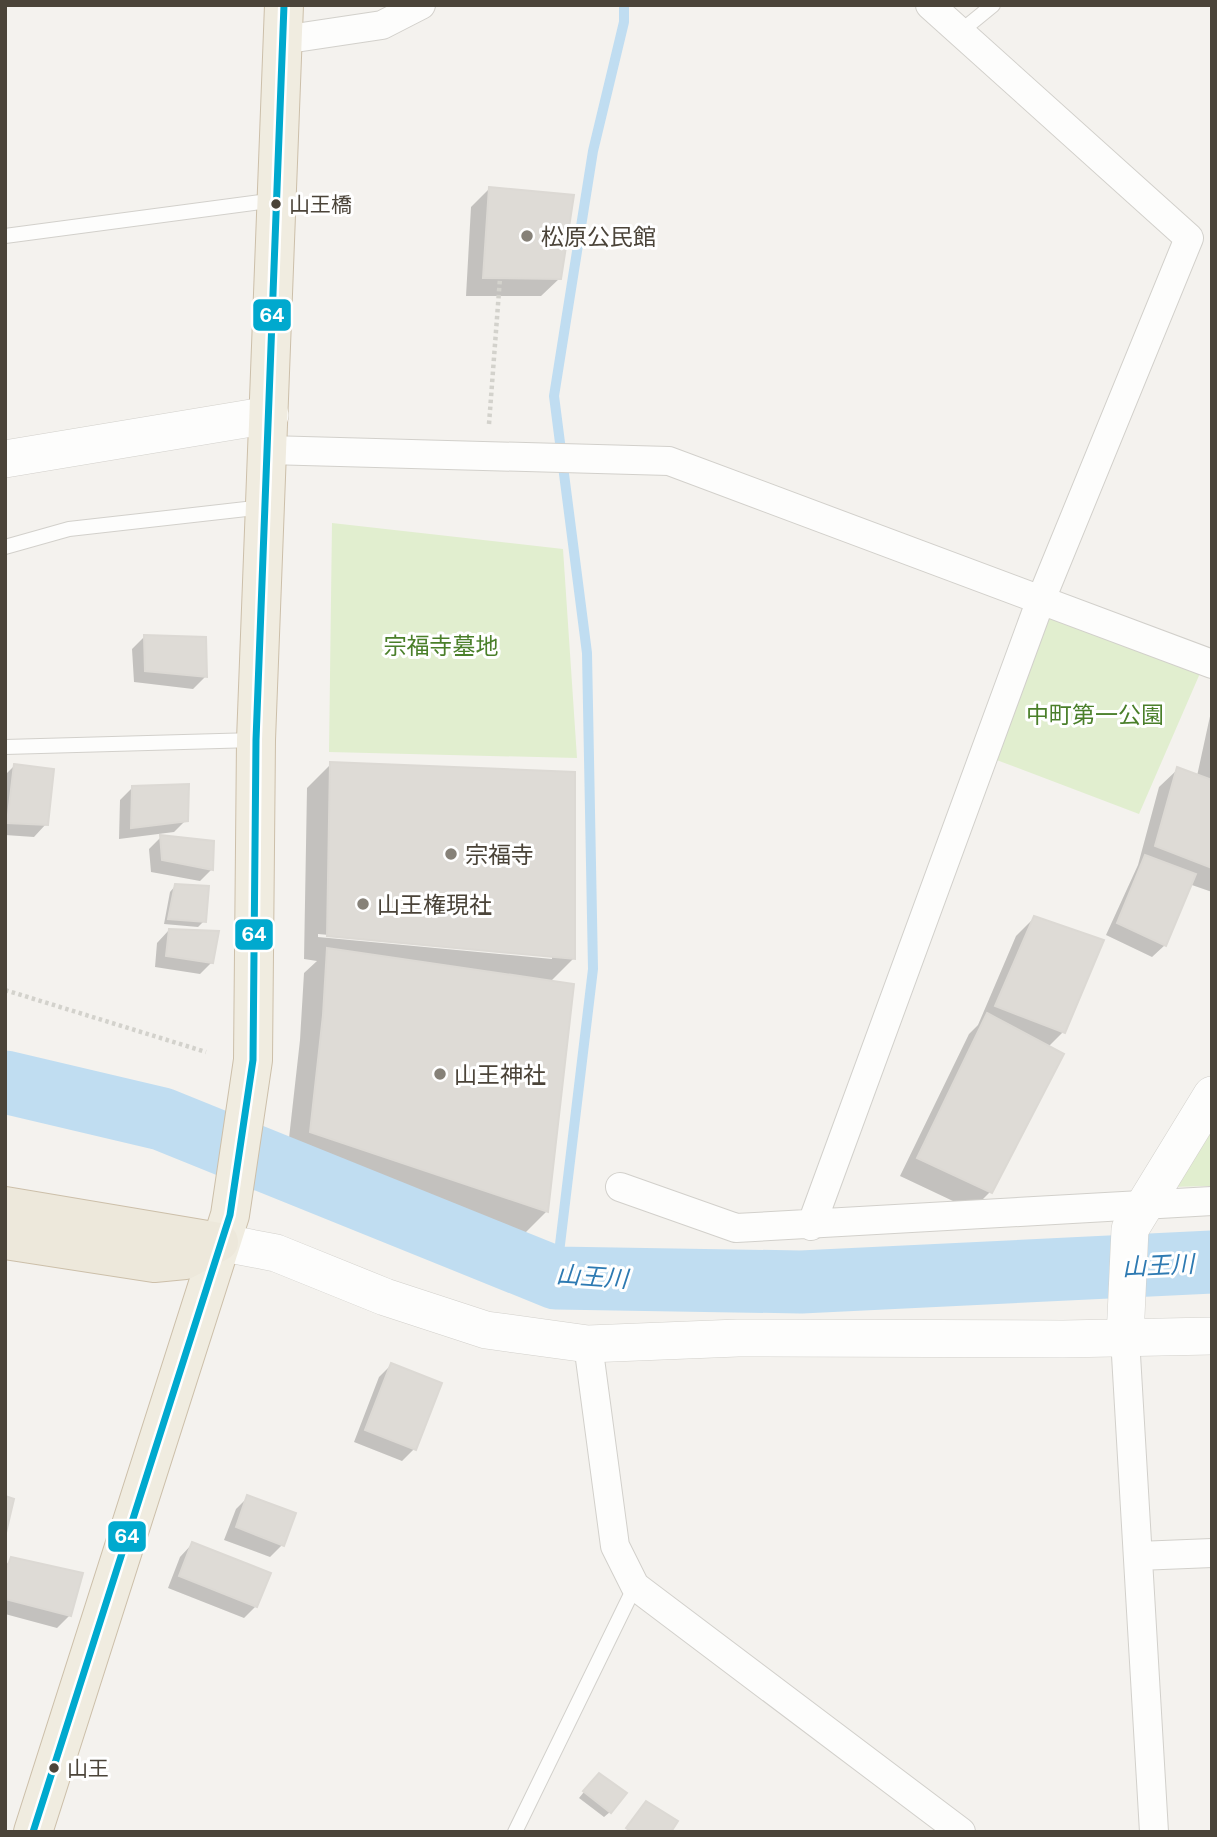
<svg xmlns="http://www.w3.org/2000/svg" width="1217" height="1837" font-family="'Public Sans','Noto Sans JP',sans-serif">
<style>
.green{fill:#e1eecf}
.shadow{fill:#0003;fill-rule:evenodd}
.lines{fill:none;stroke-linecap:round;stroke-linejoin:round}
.stream{stroke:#c0ddf1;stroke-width:10}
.river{stroke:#c0ddf1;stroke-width:63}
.building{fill:#dedbd6;stroke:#dcd9d4;stroke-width:2}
.service-casing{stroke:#d2d0cb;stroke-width:16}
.minor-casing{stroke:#d2d0cb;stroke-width:30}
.tertiary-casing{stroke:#d2d0cb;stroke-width:38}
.trunk-casing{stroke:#ccbfa9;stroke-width:40}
.motorway-casing{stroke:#ccbfa9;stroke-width:40}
.path{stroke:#d3d2cc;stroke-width:4.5;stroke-dasharray:3.5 3.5;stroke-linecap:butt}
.service{stroke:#fdfdfc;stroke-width:14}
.minor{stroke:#fdfdfc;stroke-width:28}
.tertiary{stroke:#fdfdfc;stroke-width:37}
.trunk{stroke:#f0ece0;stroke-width:38}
.motorway{stroke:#ede8db;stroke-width:38}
.bus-1-casing{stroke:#fff;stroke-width:12}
.bus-1{stroke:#00a9ce;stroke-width:7}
.bus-dot{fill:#4b4439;stroke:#fff;stroke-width:2.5}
.poi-dot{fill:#868178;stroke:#fff;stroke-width:2.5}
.labels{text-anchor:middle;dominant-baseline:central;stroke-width:6;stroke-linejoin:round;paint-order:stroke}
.bus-label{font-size:21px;fill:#4b4439;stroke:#fff;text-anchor:start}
.poi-label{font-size:23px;fill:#4b4439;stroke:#fff;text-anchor:start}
.park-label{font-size:23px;fill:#4a7f2a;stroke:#fff}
.water-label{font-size:24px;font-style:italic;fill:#2e7ab2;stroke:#fff}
.line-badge{stroke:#fff;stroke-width:2.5}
.badge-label{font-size:19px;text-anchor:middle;font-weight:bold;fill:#fff}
</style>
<rect width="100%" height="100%" fill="#f4f2ee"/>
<path class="green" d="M332,523L563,549L577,758L329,752Z
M1045,614L1201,671L1139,814L994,759Z
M1212,1119V1186L1169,1187Z"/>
<path class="shadow" d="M489,189L560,278L541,296H466L471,207Z
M144,637L205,677L193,689L134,682L132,649Z
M1212,707V892L1189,884L1165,945L1152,957L1106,935L1138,865L1159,787L1178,769L1197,776Z
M331,764L573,959L549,983L547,1211L523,1235L287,1156L300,1040L304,973L317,961L304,959L307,788ZM318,934L552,955V959L318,937Z
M14,766L46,824L34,837L5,835V775Z
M132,788L186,820L174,832L119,839L120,800Z
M161,837L212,869L200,881L151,872L149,849Z
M175,886L204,921L198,927L164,924L170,892Z
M1034,918L1063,1032L1048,1047L990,1192L972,1210L900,1176L969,1034L978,1025L1016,936Z
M169,930L212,962L200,974L155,967L157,943Z
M391,1365L414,1449L402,1461L354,1442L379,1377Z
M248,1497L282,1545L270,1557L224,1540L236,1509Z
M192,1544L256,1606L244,1618L168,1588L180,1557Z
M12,1559L70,1615L57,1628L5,1614V1566Z
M593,1781L610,1812L604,1817L579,1798Z"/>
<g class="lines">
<path class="stream" d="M556,1278L593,969L587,653L554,396L593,151L624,22V5"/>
<path class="river" d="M5,1082L162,1119L556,1278L801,1282L1212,1262"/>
</g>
<path class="building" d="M489,187L574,195L561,279L483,278Z
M144,635L206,637L207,677L145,671Z
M330,762L575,772V959L327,936Z
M14,764L54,769L48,825L7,823Z
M1177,767L1212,780V868L1155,846Z
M189,784L188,821L131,828L132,786Z
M160,835L214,841L213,870L162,860Z
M1145,855L1196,874L1166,946L1117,923Z
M175,884L209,886L206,922L168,919Z
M1034,916L1104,940L1065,1033L995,1006Z
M169,929L219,931L213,963L166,956Z
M327,948L574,984L548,1212L310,1132L323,1015Z
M987,1013L1064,1054L992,1193L917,1158Z
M391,1363L442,1383L416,1450L365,1430Z
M247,1495L296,1513L284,1546L236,1527Z
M5,1496L14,1499L5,1537Z
M192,1542L271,1573L257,1607L179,1576Z
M11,1557L83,1573L71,1616L5,1599V1573Z
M599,1773L627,1793L611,1813L583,1791Z
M646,1801L678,1821L671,1832H632L626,1828Z"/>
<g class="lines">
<defs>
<path id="service" d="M960,32L993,5
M5,236L276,200
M5,547L69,529L264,507
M5,747L255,740
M515,1832L635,1586"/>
<path id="minor" d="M282,40L382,25L421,5
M268,450L669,461L1212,664
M620,1187L736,1228L1212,1201
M811,1226L1040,602L1189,238L930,5
M1125,1338L1154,1832
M588,1344L615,1546L635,1586L961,1832
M1138,1556L1212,1553"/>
<path id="tertiary" d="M5,459L270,415
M219,1242L276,1253L385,1297L486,1330L588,1344L738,1338L1063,1339L1212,1336
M1125,1338L1130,1229L1212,1095"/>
<path id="trunk" d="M33,1832L230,1215L253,1060L256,740L284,5"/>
<path id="motorway" d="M5,1206L219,1242
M5,1240L154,1263L185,1260L219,1242"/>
</defs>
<use href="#service" class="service-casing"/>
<use href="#minor" class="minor-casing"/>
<use href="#tertiary" class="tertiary-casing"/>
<use href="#trunk" class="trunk-casing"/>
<use href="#motorway" class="motorway-casing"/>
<path class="path" d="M489,424L500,278
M5,990L206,1052"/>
<use href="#service" class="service"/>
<use href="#minor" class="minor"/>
<use href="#tertiary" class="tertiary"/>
<use href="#trunk" class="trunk"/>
<use href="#motorway" class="motorway"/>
<defs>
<path id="bus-1" d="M33,1832L230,1215L253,1060L256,740L284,5"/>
</defs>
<use href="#bus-1" class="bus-1-casing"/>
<use href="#bus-1" class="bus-1"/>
</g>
<g class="bus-dot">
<circle cx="276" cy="204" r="6"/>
<circle cx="54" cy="1768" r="6"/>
</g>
<g class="poi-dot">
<circle cx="527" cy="236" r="7"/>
<circle cx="451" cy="854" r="7"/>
<circle cx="363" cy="904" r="7"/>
<circle cx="440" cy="1074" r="7"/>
</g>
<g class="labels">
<g class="bus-label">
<text x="289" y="204">山王橋</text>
<text x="67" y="1768">山王</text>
</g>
<g class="poi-label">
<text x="541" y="236">松原公民館</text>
<text x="465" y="854">宗福寺</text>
<text x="377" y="904">山王権現社</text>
<text x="454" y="1074">山王神社</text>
</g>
<g class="park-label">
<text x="441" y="645">宗福寺墓地</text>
<text x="1095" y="714">中町第一公園</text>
</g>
<g class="water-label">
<text transform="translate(1158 1265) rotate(-3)">山王川</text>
<text transform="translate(592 1276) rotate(4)">山王川</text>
</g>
</g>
<g class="line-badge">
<rect x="252" y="298" width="40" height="34" rx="7" fill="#00a9ce"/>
<rect x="234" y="918" width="40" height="33" rx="7" fill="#00a9ce"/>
<rect x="107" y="1520" width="40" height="33" rx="7" fill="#00a9ce"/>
</g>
<g class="badge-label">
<text x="272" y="322">64</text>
<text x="254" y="941">64</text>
<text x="127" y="1543">64</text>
</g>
<rect width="1217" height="1837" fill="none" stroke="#4b4439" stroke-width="14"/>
</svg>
